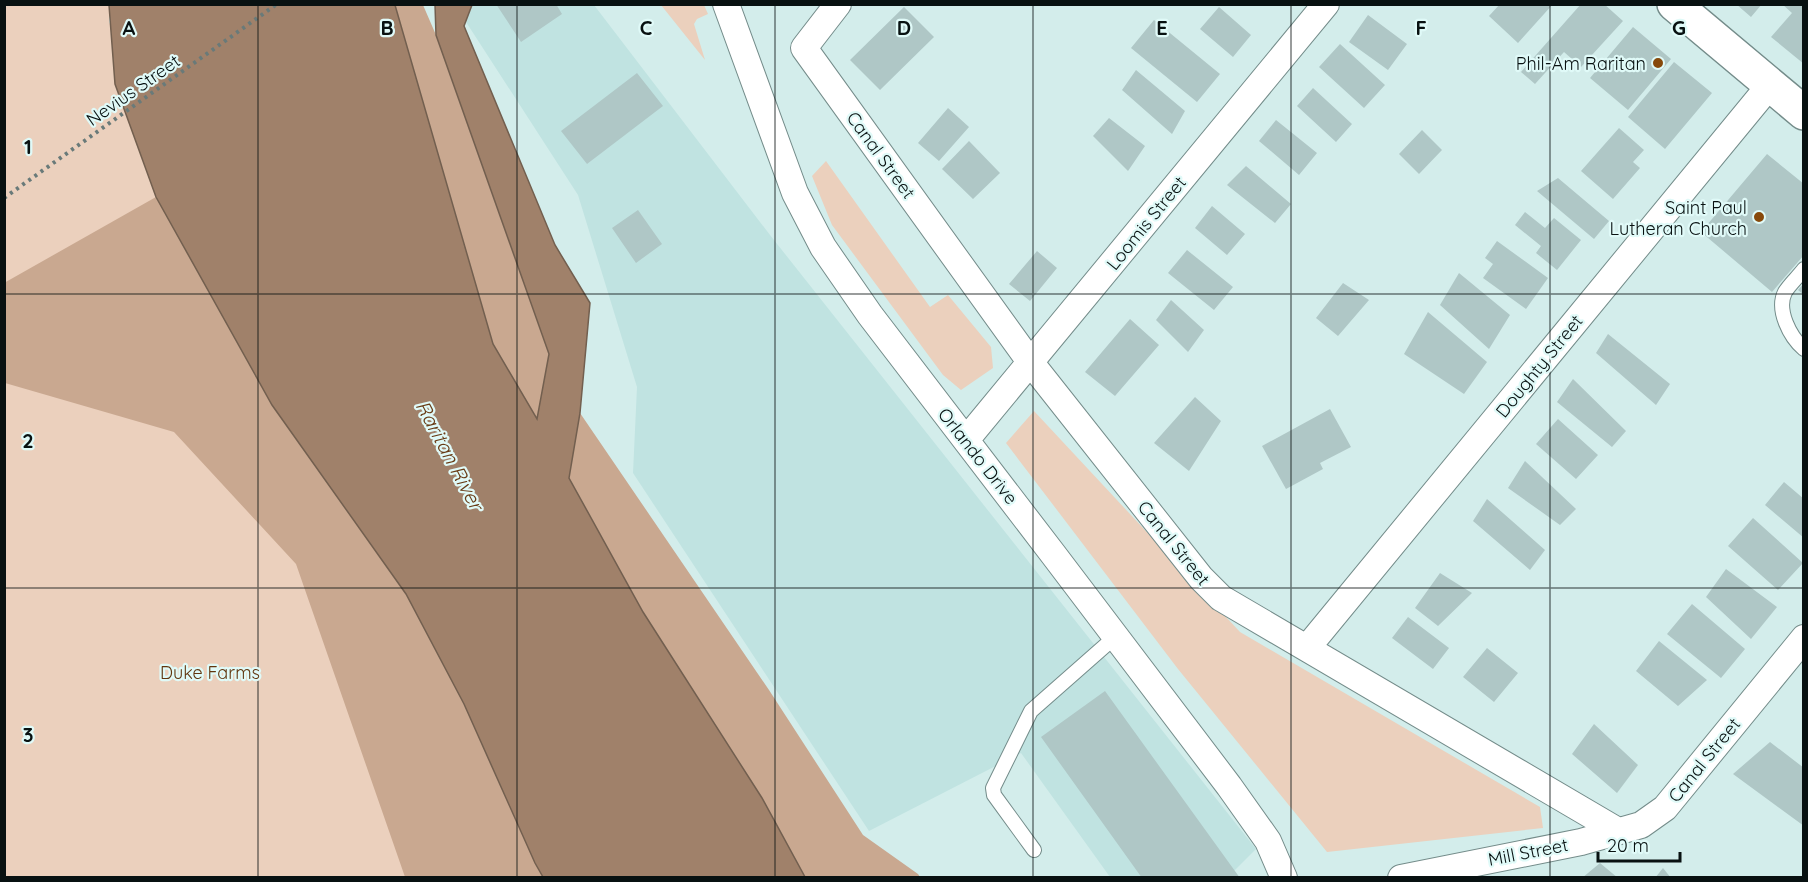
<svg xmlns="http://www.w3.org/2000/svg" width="1808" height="882" font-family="Quicksand,sans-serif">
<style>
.built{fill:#c0e3e1}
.green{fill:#ebd0bd}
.forest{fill:#c9a890}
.water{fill:#a0816a;stroke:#725f4f;stroke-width:1.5}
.building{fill:#afc7c6}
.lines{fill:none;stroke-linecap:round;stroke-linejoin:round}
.lane-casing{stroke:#748c8a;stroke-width:16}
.street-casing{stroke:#748c8a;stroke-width:28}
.secondary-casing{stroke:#748c8a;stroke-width:36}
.path{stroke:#697a79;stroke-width:4;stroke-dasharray:3 4.5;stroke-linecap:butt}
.lane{stroke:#fff;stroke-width:14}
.street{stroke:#fff;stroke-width:26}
.secondary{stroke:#fff;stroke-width:33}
.grid{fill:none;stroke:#081111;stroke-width:1.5;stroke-opacity:0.55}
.poi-dot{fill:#87490b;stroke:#e0faf8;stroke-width:2}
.labels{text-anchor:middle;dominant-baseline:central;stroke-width:4.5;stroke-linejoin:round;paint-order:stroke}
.poi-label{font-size:18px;fill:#081111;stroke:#e0faf8;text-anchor:end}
.street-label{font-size:18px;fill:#081111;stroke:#e0faf8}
.park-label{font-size:18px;fill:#61350d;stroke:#e0faf8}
.water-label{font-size:20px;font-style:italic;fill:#683b15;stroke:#e0faf8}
.grid-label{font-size:20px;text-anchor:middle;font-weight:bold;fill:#081111;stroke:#e0faf8;stroke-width:4.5;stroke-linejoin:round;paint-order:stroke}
</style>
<rect width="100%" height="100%" fill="#d3edeb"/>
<path class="built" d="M455,5H594L770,235L1256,849L1228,877H1110L1021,753L869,831L633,473L637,387L578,195Z"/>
<path class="green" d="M5,5H109V22L543,877L5,878Z
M661,5H704L708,14L697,19L694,24L705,60Z
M826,161L930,307L948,295L991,347L993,368L961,390L943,375L832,225L812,176Z
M1034,411L1240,632L1540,807L1543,828L1327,852L1178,669L1006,443Z"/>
<path class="forest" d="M395,5H423L436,35L549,354L537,420L493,344Z
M156,197L272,405L406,594L464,704L535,863L543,877H405L296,564L174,432L5,383L4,283Z
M580,413L769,690L863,835L918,874L920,877H805L762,798L643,612L569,478Z"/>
<path class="water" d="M109,5H395L493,344L537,419L549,354L436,35L435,5H472L464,26L555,245L590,303L580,413L569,478L643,612L762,798L805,877H543L535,863L464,704L406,594L272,405L156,197L115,84Z"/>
<path class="building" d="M496,4H556L562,14L521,42Z
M1500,4H1553L1518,43L1489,16Z
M1581,4H1604L1623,21L1581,67L1564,52L1535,84L1521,72Z
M1736,4H1762L1751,17Z
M1782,4H1804V64L1771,37L1792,13Z
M904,7L934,37L880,90L850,60Z
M1219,7L1251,35L1233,57L1200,29Z
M1368,15L1407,44L1388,70L1349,42Z
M1154,20L1220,74L1197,102L1131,48Z
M1633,27L1671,59L1628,110L1590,78Z
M1340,44L1385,85L1364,108L1319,67Z
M1674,62L1712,93L1665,149L1628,117Z
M1136,70L1185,111L1172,134L1122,90Z
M637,73L663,106L587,164L561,131Z
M1313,88L1352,124L1336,142L1297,106Z
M948,108L969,127L939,161L918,143Z
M1109,118L1145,146L1128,171L1093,136Z
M1276,120L1317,153L1299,175L1259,141Z
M1619,128L1644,150L1633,162L1640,168L1613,199L1581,171Z
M1422,130L1442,150L1419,174L1399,154Z
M969,141L1000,173L973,199L942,169Z
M1767,154L1804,184V198L1802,201L1804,202V255L1772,292L1701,232Z
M1246,166L1291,204L1275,223L1227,185Z
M1558,178L1609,221L1594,239L1537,191Z
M1212,206L1245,234L1227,255L1195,228Z
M638,210L662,244L636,263L612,228Z
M1525,212L1545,228L1554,218L1581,240L1557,270L1536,253L1541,246L1515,225Z
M1497,241L1548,278L1526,309L1483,278L1493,264L1485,258Z
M1187,250L1233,287L1214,310L1168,273Z
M1037,251L1057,268L1030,301L1009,284Z
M1459,273L1510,315L1489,349L1440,305Z
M1343,283L1369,300L1338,336L1316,318Z
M1804,283V295L1798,290Z
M1171,300L1204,330L1188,352L1156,320Z
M1428,312L1487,362L1464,394L1404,354Z
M1130,319L1159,345L1115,396L1085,372Z
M1608,334L1670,384L1656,405L1596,353Z
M1573,379L1626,431L1612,447L1557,402Z
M1195,397L1221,421L1189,471L1154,443Z
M1330,409L1351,447L1320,463L1323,469L1286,489L1262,446Z
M1558,419L1598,455L1576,479L1536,444Z
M1525,461L1576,509L1560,525L1508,488Z
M1784,482L1804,499V538L1765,505Z
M1487,499L1545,550L1530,570L1473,521Z
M1753,518L1803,563L1778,590L1728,546Z
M1726,569L1777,607L1751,639L1706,597Z
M1440,573L1472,593L1438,626L1415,608Z
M1692,604L1745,649L1721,678L1667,634Z
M1408,617L1449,648L1433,669L1392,638Z
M1659,641L1707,680L1678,706L1636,671Z
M1487,648L1518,673L1494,702L1463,677Z
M1105,691L1240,878H1142L1041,737Z
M1594,724L1638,765L1617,793L1572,754Z
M1770,742L1804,768V826L1733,774Z
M1600,863L1618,878H1582Z
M1663,868L1671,878H1655Z"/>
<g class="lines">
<defs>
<path id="lane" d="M1804,269C1798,277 1790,284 1785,292C1776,310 1790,337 1804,349
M1034,850L994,795L993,788L1031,711L1115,637"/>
<path id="street" d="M726,4L795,193L823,247L870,315L1053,554L1229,786L1268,841L1284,878
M838,4L804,48L1031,363L1201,578L1221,598L1618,831
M966,440L1326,4
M1307,648L1770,85
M1401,878L1581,842L1641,825L1665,808L1804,638"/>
<path id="secondary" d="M1674,4L1804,113"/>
</defs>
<use href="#lane" class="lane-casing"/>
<use href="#street" class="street-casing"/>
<use href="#secondary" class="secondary-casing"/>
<path class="path" d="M4,198L277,4"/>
<use href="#lane" class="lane"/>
<use href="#street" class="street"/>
<use href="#secondary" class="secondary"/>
</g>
<path class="grid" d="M258,4V878M517,4V878M775,4V878M1033,4V878M1291,4V878M1550,4V878M4,294H1804M4,588H1804"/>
<g class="poi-dot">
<circle cx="1658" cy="63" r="6"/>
<circle cx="1759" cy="217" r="6"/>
</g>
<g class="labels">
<g class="poi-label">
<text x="1646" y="63">Phil-Am Raritan</text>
<text x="1747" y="207">Saint Paul<tspan x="1747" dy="21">Lutheran Church</tspan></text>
</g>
<g class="street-label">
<text transform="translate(133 90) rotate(-35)">Nevius Street</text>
<text transform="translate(881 155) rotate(54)">Canal Street</text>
<text transform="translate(1146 223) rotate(-51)">Loomis Street</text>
<text transform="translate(1539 366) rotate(-51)">Doughty Street</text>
<text transform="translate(978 456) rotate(52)">Orlando Drive</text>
<text transform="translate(1174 543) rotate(51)">Canal Street</text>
<text transform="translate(1704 760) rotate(-51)">Canal Street</text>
<text transform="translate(1528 852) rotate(-11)">Mill Street</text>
</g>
<g class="park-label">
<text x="210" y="672">Duke Farms</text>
</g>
<g class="water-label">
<text transform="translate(450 455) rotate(62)">Raritan River</text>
</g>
</g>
<g class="grid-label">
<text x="129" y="35">A</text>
<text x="387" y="35">B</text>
<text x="646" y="35">C</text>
<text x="904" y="35">D</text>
<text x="1162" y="35">E</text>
<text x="1421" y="35">F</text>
<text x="1679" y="35">G</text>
<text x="28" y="154">1</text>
<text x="28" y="448">2</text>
<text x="28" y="742">3</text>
</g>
<rect width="1808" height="882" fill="none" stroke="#081111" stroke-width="12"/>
<path d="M1598 852v9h82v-9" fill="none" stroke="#081111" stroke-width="3"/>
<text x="1607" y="852" font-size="18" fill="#081111" stroke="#e0faf8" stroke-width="4.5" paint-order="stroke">20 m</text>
</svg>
